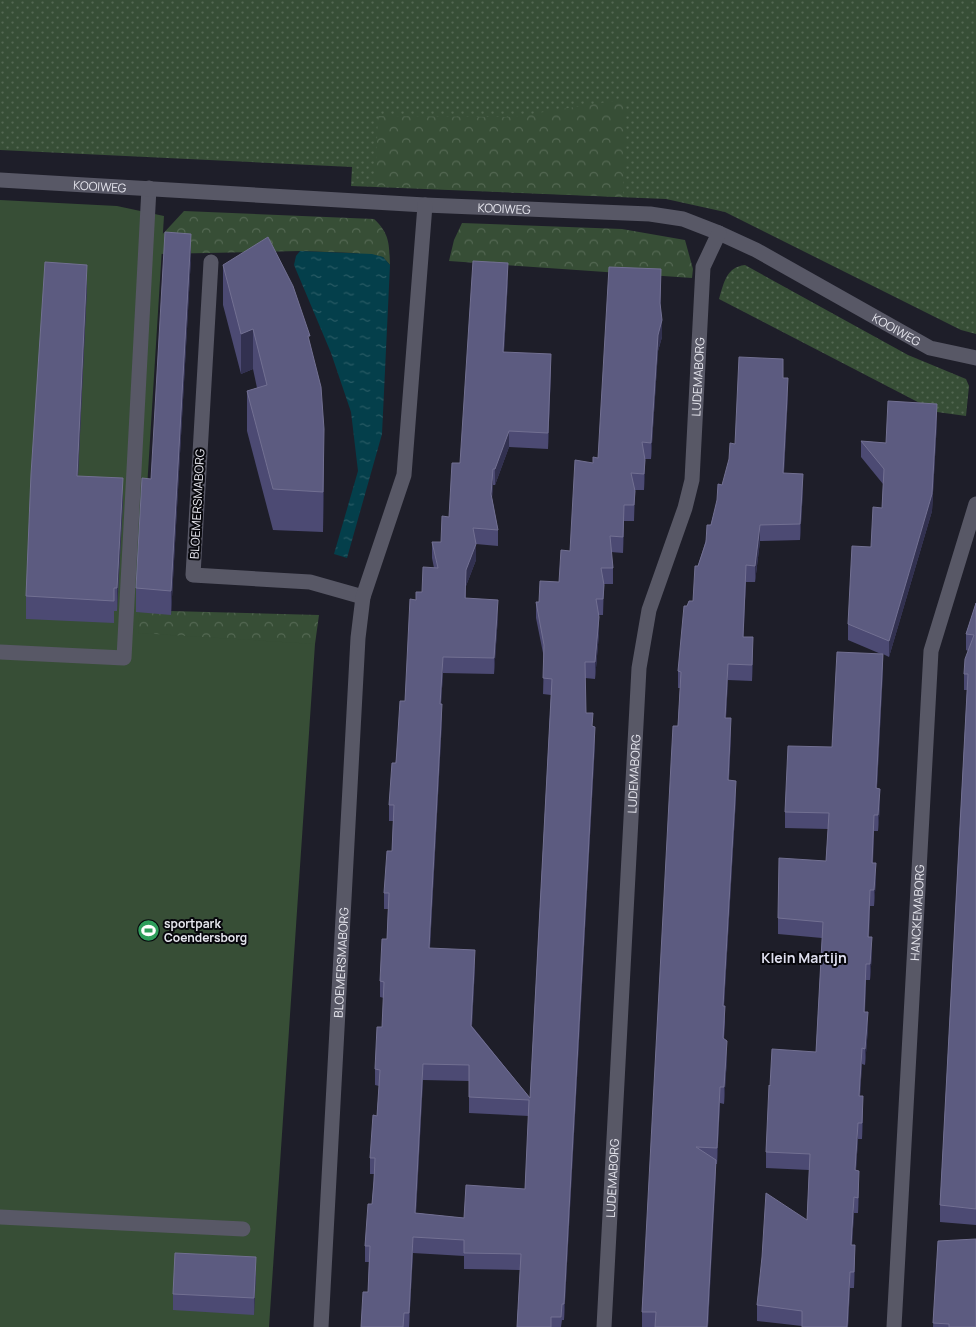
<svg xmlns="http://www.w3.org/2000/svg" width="976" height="1327" font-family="Manrope,sans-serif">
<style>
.grass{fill:url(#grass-dots)}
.forest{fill:url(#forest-crowns)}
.pitch{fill:#374e36}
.water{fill:url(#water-ripples)}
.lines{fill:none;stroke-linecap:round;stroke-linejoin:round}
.service{stroke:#585866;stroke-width:15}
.minor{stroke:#585866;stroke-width:15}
.wall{fill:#4c4a73;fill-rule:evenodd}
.shaded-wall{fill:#323150}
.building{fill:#5c5b80;stroke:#727092;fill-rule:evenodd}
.labels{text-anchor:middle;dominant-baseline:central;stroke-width:4;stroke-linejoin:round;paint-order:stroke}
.street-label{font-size:12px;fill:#e6e6ee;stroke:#08080d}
.poi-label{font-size:12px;font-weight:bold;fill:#e6e6ee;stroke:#08080d;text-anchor:start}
.neighbourhood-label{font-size:14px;font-weight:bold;fill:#dfdfef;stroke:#08080d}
</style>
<defs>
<pattern id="grass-dots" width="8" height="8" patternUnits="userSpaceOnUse" patternTransform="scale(1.25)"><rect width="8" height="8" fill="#374e36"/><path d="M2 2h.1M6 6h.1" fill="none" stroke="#546853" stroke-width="1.8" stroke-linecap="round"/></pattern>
<pattern id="forest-crowns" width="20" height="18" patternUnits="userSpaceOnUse" patternTransform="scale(1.25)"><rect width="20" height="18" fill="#374e36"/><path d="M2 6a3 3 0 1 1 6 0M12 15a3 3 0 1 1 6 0" fill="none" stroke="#546853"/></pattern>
<pattern id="water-ripples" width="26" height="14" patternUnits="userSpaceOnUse" patternTransform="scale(1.25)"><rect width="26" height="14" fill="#043f4b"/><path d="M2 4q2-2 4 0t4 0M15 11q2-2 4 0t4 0" fill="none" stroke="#295b65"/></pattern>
</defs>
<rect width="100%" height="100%" fill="#1e1e29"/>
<path class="grass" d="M0,0H976V334L961,330L725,212L666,199L351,186L352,167L0,150Z
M745,265L908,355L966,379L969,386L966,416L937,412L719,299C724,283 726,267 745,265Z"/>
<path class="forest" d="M626,99L623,197L375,186L378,116L512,117Z
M184,211L374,219C390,234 389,244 390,265L383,257L354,253L300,251L158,254L159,238Z
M462,223L622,229L685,240L693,269L692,278L449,261L454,240Z
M135,608L170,611L319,615L315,644L132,665Z"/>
<path class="pitch" d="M0,200L117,206L164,216L138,633L315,644L269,1327H0Z"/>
<path class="water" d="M300,251L372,254L383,257L390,265L382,434L347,558L334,554L358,471L351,412L331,353L294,265L296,256Z"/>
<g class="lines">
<path class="service" d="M211,262L193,575L310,582L363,597
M0,652L124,658L149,188
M0,1217L243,1229"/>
<g class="minor">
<path id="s1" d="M0,180L425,205L650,214L683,219L719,233L756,250L930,348L976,358"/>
<path id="s2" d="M321,1327L358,638L363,597L404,475L425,205"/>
<path id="s3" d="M604,1327L639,668L649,610L685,508L692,480L703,267L719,233"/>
<path id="s4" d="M894,1327L931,651L976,504"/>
</g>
</g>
<path class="wall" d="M191,257L171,615L136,612V588L151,479Z
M223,265L310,343L324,469L323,532L273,530L247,431V391L257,388L253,369L241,374L223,305Z
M508,279L504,352L551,370L548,449L509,447L495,485H493L492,498L498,530V546L476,544V560L466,586V598L498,616L494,674L443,673L441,704L442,720L430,948L475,966L472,1026L530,1098L551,695L543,694L544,658L536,618V602H539L559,582L570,551L593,463L598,458L661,286L660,306L662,337L658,351L651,459H645L644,490H635L634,521H624L623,553L611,552L613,568V584H604L603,615H599V633L595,679L585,678L586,713L593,727L595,743L564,1320H562L561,1327H517L520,1270L464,1269V1256L413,1253L409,1327H361L368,1292L369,1262H365V1246L372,1204L374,1174H370V1158L377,1116L379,1086L375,1085V1069L382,1027L384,998L380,997V981L387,939L388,909H384V893L392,851L393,821H389V805L405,701L416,600L422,592L434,568L432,558V542H441L449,517L460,463ZM423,1080L469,1081V1113L529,1116L525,1189L464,1218L416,1213Z
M87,287L78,476L123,501L117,611H114V623L26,619V596Z
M788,394L784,473L803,490L800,540L760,541L755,582H746L743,637L753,653L752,681L728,680L726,718L731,735L729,780L736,797L724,1006L725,1022L724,1039L727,1058L724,1104L720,1103L717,1164H716L708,1327H642V1312L680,688H678V671L687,606L693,601L698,566L735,444Z
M937,421L932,511L889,657L883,654V670L877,788L880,805L878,831H874L873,863L876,879L874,906H870L869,937L872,953L870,980H866L865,1012L868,1028L865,1065L862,1064L860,1096L863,1112L862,1139H858L856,1170L859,1187L858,1213H854L852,1245L855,1261L854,1288H850L848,1327H802V1326L757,1321V1305L807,1220L809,1170L766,1168V1152L770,1086L816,1052L822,938L778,934V918L826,861L828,829L785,828V812L832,747L881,654L848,640V624L882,508L883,484L861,457V441L886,443Z
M976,603V1225L940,1222V1205L967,690H964V674L968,651L966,650V634Z
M938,1241L976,1327H933Z
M256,1273L254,1315L173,1310V1294Z"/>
<path class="shaded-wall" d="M191,234V257L171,615V591Z
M508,263V279L503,368V352Z
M87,265V287L77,498V476Z
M661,269V286L660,319V303Z
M662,320V337L658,351L651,459V443L658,335Z
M253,329V369L241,374V334Z
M551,354V370L548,449V433Z
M788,378V394L783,489V473Z
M937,404V421L932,511L889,657V641Z
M324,429V469L323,532V492Z
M509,431V447L495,485V469Z
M645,460V476L644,490V474Z
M493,469V485L491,510V494Z
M803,474V490L800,540V524Z
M123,478V501L117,611V588Z
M624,505V521L623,553V537Z
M760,525V541L755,582V566Z
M476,544V560L466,586L465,614L466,570Z
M746,565V582L743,653V637Z
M498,600V616L494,674V658Z
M599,617V633L595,679V662Z
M753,637V653L752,681V665Z
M883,654V670L876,804V788Z
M443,657V673L440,720V704Z
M728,664V680L725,734V718Z
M442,704V720L429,964V948Z
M731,718V735L728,797V780Z
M595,727V743L564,1320V1304Z
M736,781V797L723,1022V1006Z
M880,789V805L878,831V815Z
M874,815V831L872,879V863Z
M876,863V879L874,906V890Z
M870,890V906L868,953V937Z
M872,937V953L870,980V964Z
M475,950V966L471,1042V1026Z
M866,964V980L864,1028V1012Z
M868,1012V1028L865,1065V1049Z
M727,1041V1058L724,1104V1087Z
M862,1048V1064L859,1112V1096Z
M423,1064V1080L415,1229V1213Z
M720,1087V1103L717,1164V1148Z
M863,1096V1112L862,1139V1123Z
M858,1123V1139L855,1186V1170Z
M716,1160V1176L708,1327H707Z
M859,1171V1187L858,1213V1198Z
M854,1197V1213L851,1261V1245Z
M413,1237V1253L409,1327V1313Z
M855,1245V1261L854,1288V1272Z
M256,1257V1273L254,1315V1298Z
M850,1272V1288L848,1327H847Z"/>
<path class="building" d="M165,232L191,234L171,591L136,588L142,478L151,479Z
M268,237L293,286L310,336H308L321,387L324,429L323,492L273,489L247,391L267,385L253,329L241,334L223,265Z
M473,261L508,263L503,352L551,354L548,433L509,431L495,469H493L491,494L498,530L473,528L476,544L466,570L465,598L498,600L494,658L443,657L440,704H442L429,948L475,950L471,1026L530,1098L552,679L543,678L544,645L536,602H539L540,581L559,582L561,550L570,551L575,460L593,463V457L598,458L609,267L661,269L660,303L662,320L658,335L651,443L642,442L645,460L644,474L631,473L635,491L634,505H624L623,537L610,536L613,568H601L604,585L603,599H596L599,617L595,662H585L586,713H593L592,726L595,727L564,1304H562L561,1317H551V1327H517L521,1254L464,1253V1240L413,1237L409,1313H404L403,1327H361L363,1292H368L370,1246H365L368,1204H372L374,1181L375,1158H370L373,1115L377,1116L380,1070L375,1069L377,1027H382L383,1004L384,982L380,981L382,939H387L389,893H384L387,851H392L394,805H389L392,763H396L400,701H405L410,599L416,600V592H422L423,567L438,568L432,542H441L442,516L449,517L452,463H460ZM423,1064L469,1065V1097L529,1100L525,1189L466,1185L464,1218L415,1213Z
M45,262L87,265L77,476L123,478L117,588H114V601L26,596L31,474Z
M739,357L783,359V378H788L783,473L803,474L800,524L760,525L755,566L746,565L743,637H753L752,665L728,664L725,718H731L728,780L736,781L723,1006H725L723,1038L727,1041L724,1087H720L717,1148L696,1147L716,1160L707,1327H655L656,1312H642L673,726H678L681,672L678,671L684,606H687L689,601H693L695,566H698L706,542L707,525H711L717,500L718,484L722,485L729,459L730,443L735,444Z
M888,401L937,404L932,494L889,641L848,624L852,546L871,547L873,507L882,508L884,469L861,441L886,443Z
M976,603V1209L940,1205L968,674H964L965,659L974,635L966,634Z
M837,652L883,654L876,788L880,789L878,815H874L872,863H876L874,890H870L868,937H872L870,964H866L864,1012H868L865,1049L862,1048L859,1096H863L862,1123H858L855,1170L859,1171L858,1198L854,1197L851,1245H855L854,1272H850L847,1327H802V1311L757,1305L762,1257L766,1193L807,1220L810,1154L766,1152L769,1085L770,1086L772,1049L816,1052L823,922L778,918L779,858L826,861L829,813L785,812L788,746L832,747Z
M976,1239V1327H949V1324L933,1323L938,1241Z
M175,1253L256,1257L254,1298L173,1294Z"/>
<defs>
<symbol id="stadium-disc" viewBox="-11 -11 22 22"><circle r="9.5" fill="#2e9e5b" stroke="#08080d"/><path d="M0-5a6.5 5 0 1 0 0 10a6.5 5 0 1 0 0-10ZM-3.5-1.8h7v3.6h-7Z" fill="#fff"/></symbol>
</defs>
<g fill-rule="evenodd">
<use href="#stadium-disc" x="136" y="918" width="25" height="25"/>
</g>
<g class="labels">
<g class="street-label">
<text stroke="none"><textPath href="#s1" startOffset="100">KOOIWEG</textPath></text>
<text stroke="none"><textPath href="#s1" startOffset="505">KOOIWEG</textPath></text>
<text stroke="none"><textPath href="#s1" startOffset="925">KOOIWEG</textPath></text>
<text stroke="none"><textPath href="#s3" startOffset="959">LUDEMABORG</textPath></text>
<text transform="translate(197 504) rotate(-87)">BLOEMERSMABORG</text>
<text stroke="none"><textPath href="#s3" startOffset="554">LUDEMABORG</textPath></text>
<text stroke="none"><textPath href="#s4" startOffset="415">HANCKEMABORG</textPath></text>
<text stroke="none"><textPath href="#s2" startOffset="365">BLOEMERSMABORG</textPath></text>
<text stroke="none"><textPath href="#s3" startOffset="149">LUDEMABORG</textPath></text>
</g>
<g class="poi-label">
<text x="164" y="923">sportpark<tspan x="164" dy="14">Coendersborg</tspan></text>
</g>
<g class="neighbourhood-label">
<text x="804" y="957">Klein Martijn</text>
</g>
</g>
</svg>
